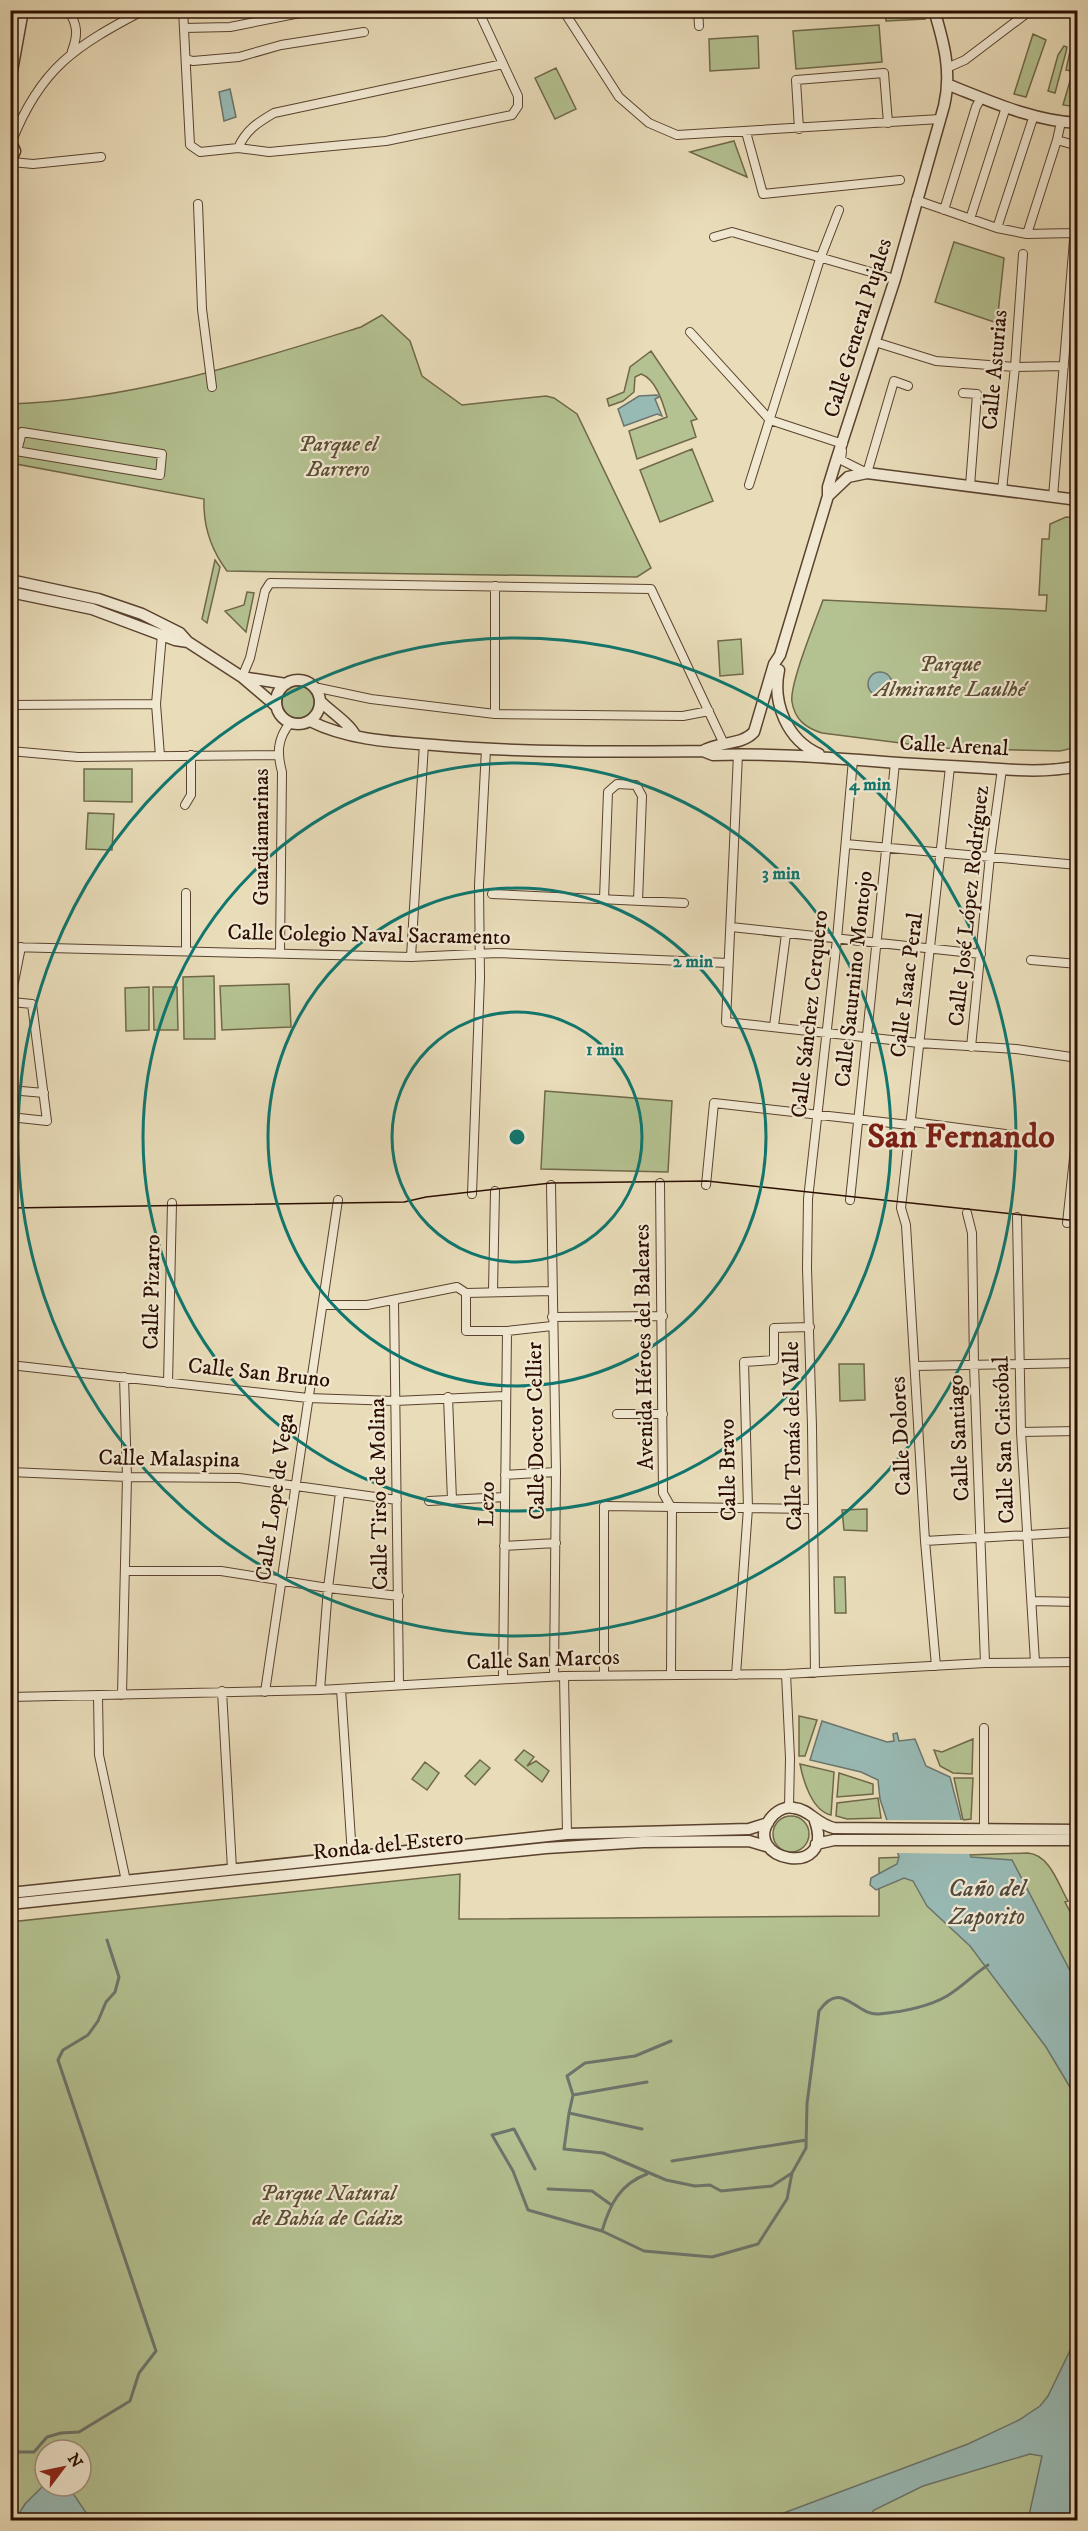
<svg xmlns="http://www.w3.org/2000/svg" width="1088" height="2531" font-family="'IM FELL DW Pica',serif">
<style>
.green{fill:#b4c191;stroke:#706848;stroke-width:1.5;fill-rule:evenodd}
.water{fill:#98bab5;stroke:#6c756d;stroke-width:1.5}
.pier{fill:#e9dcb9}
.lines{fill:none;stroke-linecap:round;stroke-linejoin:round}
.stream{stroke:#6c756d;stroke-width:3}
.minor-casing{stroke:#5a422e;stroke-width:10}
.tertiary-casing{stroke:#5a422e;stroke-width:13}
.minor{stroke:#f1e8d2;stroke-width:8}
.tertiary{stroke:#f1e8d2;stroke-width:10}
.tram{stroke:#2b0e00;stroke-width:1.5}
.ring{fill:none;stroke:#0f766e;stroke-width:3}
.labels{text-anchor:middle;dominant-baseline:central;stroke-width:4.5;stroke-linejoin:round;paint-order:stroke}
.street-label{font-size:22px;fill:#2b0e00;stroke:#f1e8d2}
.park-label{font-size:22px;font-style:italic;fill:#5b4d33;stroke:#f1e8d2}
.water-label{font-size:24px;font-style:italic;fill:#514a3f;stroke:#f1e8d2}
.town-label{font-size:34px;font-weight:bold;fill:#7a1f14;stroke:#f1e8d2}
.centre{fill:#0f766e;stroke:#f1e8d2;stroke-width:3}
.ring-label{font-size:18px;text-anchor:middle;font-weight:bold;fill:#0f766e;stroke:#f1e8d2;stroke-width:4.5;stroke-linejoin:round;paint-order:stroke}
</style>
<rect width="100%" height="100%" fill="#e9dcb9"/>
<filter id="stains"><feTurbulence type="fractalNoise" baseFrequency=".00333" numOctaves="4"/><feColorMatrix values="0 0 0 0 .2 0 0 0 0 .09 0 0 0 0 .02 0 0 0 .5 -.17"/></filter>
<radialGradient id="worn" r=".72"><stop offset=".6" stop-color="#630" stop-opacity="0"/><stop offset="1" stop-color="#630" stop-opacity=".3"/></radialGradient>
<path class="green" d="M885,11H927L924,12L925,19L886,21Z
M879,25L882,62L796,69L793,31Z
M1033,34L1046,40L1026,97L1014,94Z
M758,36L759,68L710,71L709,39Z
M1076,45L1077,59L1073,71L1077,72V107L1063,105L1073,71L1066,70L1070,51Z
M1064,46L1067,47L1066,52L1055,93L1048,91L1058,55Z
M556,68L576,109L555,119L535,78Z
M734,141L747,177L690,152Z
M954,242L1004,258L997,323L935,302Z
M382,315L410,341L422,376L462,405L546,396L554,398L577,414L651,568L637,577L227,571C212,551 203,526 204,499L11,463L10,404C132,400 246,363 361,327Z
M651,351L697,419L691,421L696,437L637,459L629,431L667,417C663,403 656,379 641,374L635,377L634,392L623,401L609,406L607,399L624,392L630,367Z
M692,449L713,501L660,522L640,470Z
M1066,517L1077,518V747L1060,751L940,748L822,733C806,728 795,720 792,702C789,685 816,620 823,600L1046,611L1047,595H1039L1042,539H1049L1050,524Z
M215,560L220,567L207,623L202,619Z
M247,592L254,593L246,632L225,611L244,605Z
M741,639L743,674L720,676L718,641Z
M282 702a16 16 0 1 1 32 0a16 16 0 1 1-32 0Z
M84,769H132V802L84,801Z
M88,813L114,814L112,850L86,849Z
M214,976L215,1039H184L183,977Z
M289,984L291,1027L222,1030L220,986Z
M149,987V1030L126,1031L125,988Z
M153,987H177L178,1030H154Z
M545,1091L672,1101L668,1172L541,1169Z
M839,1364H864L865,1400L840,1401Z
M867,1509V1531L844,1530L842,1510Z
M834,1577H845L846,1613H835Z
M799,1716L817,1720L805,1756H799Z
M973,1739L972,1774L953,1773L940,1766L934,1750L942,1752Z
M524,1750L534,1757L527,1766L536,1761L549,1771L542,1782L515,1760Z
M480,1760L490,1768L475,1785L465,1776Z
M425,1762L439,1773L427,1790L412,1779Z
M800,1764L834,1772L831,1815C812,1811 803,1780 800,1764Z
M839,1773L873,1784V1794L837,1797Z
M954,1778H973L971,1819L963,1820Z
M878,1798L881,1818L847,1819L836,1816L837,1803Z
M773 1834a18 18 0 1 1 36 0a18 18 0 1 1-36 0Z
M1028,1853C1050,1855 1058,1884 1068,1901L1065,1902L1077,1925V2520H11L10,1922L460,1874L459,1919L879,1916V1858ZM45,2450H81V2486H45Z"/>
<path class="water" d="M230,89L236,117L224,121L219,92Z
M657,395L659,397L655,399L662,416L657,414L624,426L618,409L639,396Z
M868 684a12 12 0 1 1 24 0a12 12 0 1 1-24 0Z
M822,1721L887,1742L894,1741L893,1734L897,1733L899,1741L915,1739L926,1766L950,1777L971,1857L1012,1860L1077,1984V2099L1046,2047L970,1946L927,1906L913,1881L904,1878L876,1890L870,1885L871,1878L897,1864L899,1857L880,1799L878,1780L861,1772L810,1760Z
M1077,2336V2520H1028L1042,2456L1030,2454L923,2486L874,2510L866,2520H847L846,2518L835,2520H765L968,2444L1019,2420L1040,2406L1048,2396Z
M45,2484L71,2486L74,2495L91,2520H15L25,2504Z"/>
<path class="pier" d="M885,1820H963L973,1854L896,1853Z"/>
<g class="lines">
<path class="stream" d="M573,2095L567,2076L585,2063L635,2056L671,2041
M569,2113L573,2095L647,2082
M642,2129L569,2113L564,2149L603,2153L666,2180L695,2186L710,2185L721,2191L772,2186L792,2173L806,2148L807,2104L819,2011C842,1978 855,2016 879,2014C900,2012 928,2007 947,1996C962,1987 974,1974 988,1965
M672,2161L806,2140
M535,2169L514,2129L492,2135L513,2171L528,2210L602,2231L644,2251L712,2257L758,2244L787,2199L792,2173
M548,2189L592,2191L610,2204
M602,2231C610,2204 620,2184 647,2174
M10,2452H34L47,2437L61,2433L79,2432L130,2401L139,2373L156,2351L58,2060L63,2050L88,2035L98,2021L106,2002L115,1992L119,1977L107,1940"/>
<defs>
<path id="minor" d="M68,10C78,25 78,35 72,51
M183,10L190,145L200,152L238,148L269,152L386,141L512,115L518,106V96L478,10
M563,10L619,97L649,123L677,135L940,119
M698,10L699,26
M184,28L230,27L310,11
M186,59L193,61L239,57L281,45L364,32
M949,67L965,60L1031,10
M1061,122L1057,140L1078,146
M799,129L796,80L884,73L888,123
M746,132L763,194L900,180
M12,141C41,67 76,46 144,10
M238,148C246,130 257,123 274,113L503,64
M12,162L33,164L101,157
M916,200L997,228L1027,234L1073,233
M198,204L202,309L212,387
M944,210L976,107L981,98
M970,219L1006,107
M997,228L1034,115
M1027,234L1057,140
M714,237L732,232L895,279
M690,332L770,420L843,444
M875,342L936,361L1015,367L1064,366
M963,393L977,394L970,486
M10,450L160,475L162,454L22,432L17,451
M842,451L841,460L867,473L894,381L908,386
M749,485L820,259L839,210
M1002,490L1015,367L1023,254
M1053,497L1078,191
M495,586V714
M242,677L250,658L265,591L270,583L651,589L724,744
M314,687L371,699L495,714L683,716L709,711
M10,705L156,704
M10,751L78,757L278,755
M738,754L726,1022L919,1043L1016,1049L1078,1058
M160,756L156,704L162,634
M185,805L191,795V755
M846,844L1078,865
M186,893V951
M492,894L684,903
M604,899L608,792L617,784L636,785L642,796L638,901
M731,927L981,954
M10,947L411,957L497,953L728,963
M280,953L282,772C277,753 277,739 290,723
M411,957L424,744
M1031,960L1078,964
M10,1002L21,947
M10,1022L12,1002L32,1004L47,1121L10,1117
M774,1026L786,934
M971,1047L990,856L1002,769
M10,1090L44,1093
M913,1122L1013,1135
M660,1183L663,1493L672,1509L671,1674
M551,1185L556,1472L554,1676
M706,1185L714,1103L909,1125
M472,1194L480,978L479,885L486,749
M850,1200L895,763
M967,1213L972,1233L974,1364L985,1663
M1017,1217L1021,1432L1035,1662
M1067,1223L1078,1121
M493,1291L495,1191
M552,1291L466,1293V1331H507L552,1326
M394,1301L399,1685
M323,1305H367L457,1287L466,1293
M552,1317L663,1316
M10,1365L308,1398L395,1401L505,1396
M915,1366L1078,1363
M168,1383L172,1203
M448,1397L452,1500
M617,1414H663
M1021,1432L1078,1431
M10,1472L127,1477L239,1478L397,1500
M505,1475L556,1472
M429,1501L505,1497
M925,1541L1078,1532
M504,1546L556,1543
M125,1571H221L328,1588L399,1596
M1033,1601L1078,1602
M936,1666L925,1541L906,1225L901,1208L950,767
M815,1673L812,1426L807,1268L808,1199L837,939L853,760
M786,1674L790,1758L789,1807
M604,1675V1506L811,1509
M736,1675L748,1508L744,1362L774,1360V1328L810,1327
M564,1676L567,1834
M503,1678L507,1331
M341,1689L352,1855
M320,1690L328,1588L340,1493
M222,1691L232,1869
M265,1692L338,1200
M122,1695L127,1477L124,1377
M10,1697L320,1690L564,1676L786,1674L985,1663L1078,1662
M98,1697L99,1755L126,1881
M984,1829V1728"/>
<path id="tertiary" d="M10,82L23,10
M949,85C990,101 1033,121 1078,123
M10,140L15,151L10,163
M828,496L848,477L867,473L1078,500
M10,580L98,599L142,614L180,633L188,642L242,677L276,706
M10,592L92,609L175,640L188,642
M779,670C772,703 787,740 819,754
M242,677L286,684
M276 702a22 22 0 1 1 44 0a22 22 0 1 1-44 0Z
M320,701C330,711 350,724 355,735
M310,721C348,740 391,742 434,745C524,753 613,752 703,751L713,755C799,752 883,764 968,767C1004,769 1042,774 1078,766
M703,751C718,741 741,746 754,732L774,664L780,655L828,496V487L836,461L895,279L944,106C952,72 944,43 934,10
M815,1821C836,1880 740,1861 770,1819C776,1811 785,1806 794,1808C809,1809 816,1824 834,1828L1078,1830
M816,1844L834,1840H1078
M10,1893L567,1834L749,1829L768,1823
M10,1904L546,1848L643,1842L749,1841L769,1847"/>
</defs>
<use href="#minor" class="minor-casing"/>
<use href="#tertiary" class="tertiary-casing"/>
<use href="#minor" class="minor"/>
<use href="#tertiary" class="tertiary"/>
<path class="tram" d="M10,1208L404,1202L426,1197L551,1183L707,1181L1078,1221"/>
</g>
<g class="ring">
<circle cx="517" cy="1137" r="125"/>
<circle cx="517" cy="1137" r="249"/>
<circle cx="517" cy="1137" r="374"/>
<circle cx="517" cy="1137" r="499"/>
</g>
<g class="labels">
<g class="street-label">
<text transform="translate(858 328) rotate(-73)">Calle General Pujales</text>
<text transform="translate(995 370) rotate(-85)">Calle Asturias</text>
<text transform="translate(954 746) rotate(3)">Calle Arenal</text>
<text transform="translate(261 837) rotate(-90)">Guardiamarinas</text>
<text transform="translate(969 906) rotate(-84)">Calle José López Rodríguez</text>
<text transform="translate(369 935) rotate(1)">Calle Colegio Naval Sacramento</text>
<text transform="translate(854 979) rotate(-84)">Calle Saturnino Montojo</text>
<text transform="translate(907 985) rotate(-83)">Calle Isaac Peral</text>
<text transform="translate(810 1014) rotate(-84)">Calle Sánchez Cerquero</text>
<text transform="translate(152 1292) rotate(-89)">Calle Pizarro</text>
<text transform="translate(644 1347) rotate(-91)">Avenida Héroes del Baleares</text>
<text transform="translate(259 1373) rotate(6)">Calle San Bruno</text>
<text transform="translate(536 1431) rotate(-91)">Calle Doctor Cellier</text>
<text transform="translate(793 1436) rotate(-91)">Calle Tomás del Valle</text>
<text transform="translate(901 1436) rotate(-93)">Calle Dolores</text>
<text transform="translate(959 1438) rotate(-93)">Calle Santiago</text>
<text transform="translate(1004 1440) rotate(-92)">Calle San Cristóbal</text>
<text transform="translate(169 1459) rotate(1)">Calle Malaspina</text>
<text transform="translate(728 1470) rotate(-91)">Calle Bravo</text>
<text transform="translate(379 1494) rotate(-91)">Calle Tirso de Molina</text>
<text transform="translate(275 1497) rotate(-82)">Calle Lope de Vega</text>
<text transform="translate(487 1504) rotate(-89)">Lezo</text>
<text transform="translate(543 1660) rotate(-2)">Calle San Marcos</text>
<text transform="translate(388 1845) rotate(-6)">Ronda del Estero</text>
</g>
<g class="park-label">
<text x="338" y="444">Parque el<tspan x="338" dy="25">Barrero</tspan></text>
<text x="950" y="664">Parque<tspan x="950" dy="25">Almirante Laulhé</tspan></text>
<text x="328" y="2193">Parque Natural<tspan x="328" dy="25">de Bahía de Cádiz</tspan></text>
</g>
<g class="water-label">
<text x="987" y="1889">Caño del<tspan x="987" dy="28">Zaporito</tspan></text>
</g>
<g class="town-label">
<text x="961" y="1137">San Fernando</text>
</g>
</g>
<circle cx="517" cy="1137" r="9" class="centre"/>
<g class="ring-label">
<text x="870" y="790">4 min</text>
<text x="781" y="879">3 min</text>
<text x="693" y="967">2 min</text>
<text x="605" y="1055">1 min</text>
</g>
<rect width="1088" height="2531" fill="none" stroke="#e9dcb9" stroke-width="36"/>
<rect x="12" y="12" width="1064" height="2507" fill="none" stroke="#2b0e00" stroke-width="3"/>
<rect x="18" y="18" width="1052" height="2495" fill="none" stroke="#2b0e00" stroke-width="1.5"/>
<g transform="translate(63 2468) rotate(58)"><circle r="28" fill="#f1e8d2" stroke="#a2917e" stroke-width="1.5"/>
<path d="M0-4.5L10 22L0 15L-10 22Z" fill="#8f2418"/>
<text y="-9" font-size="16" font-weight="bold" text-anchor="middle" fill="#2b0e00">N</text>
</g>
<rect width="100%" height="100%" filter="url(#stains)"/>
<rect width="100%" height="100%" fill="url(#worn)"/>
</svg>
